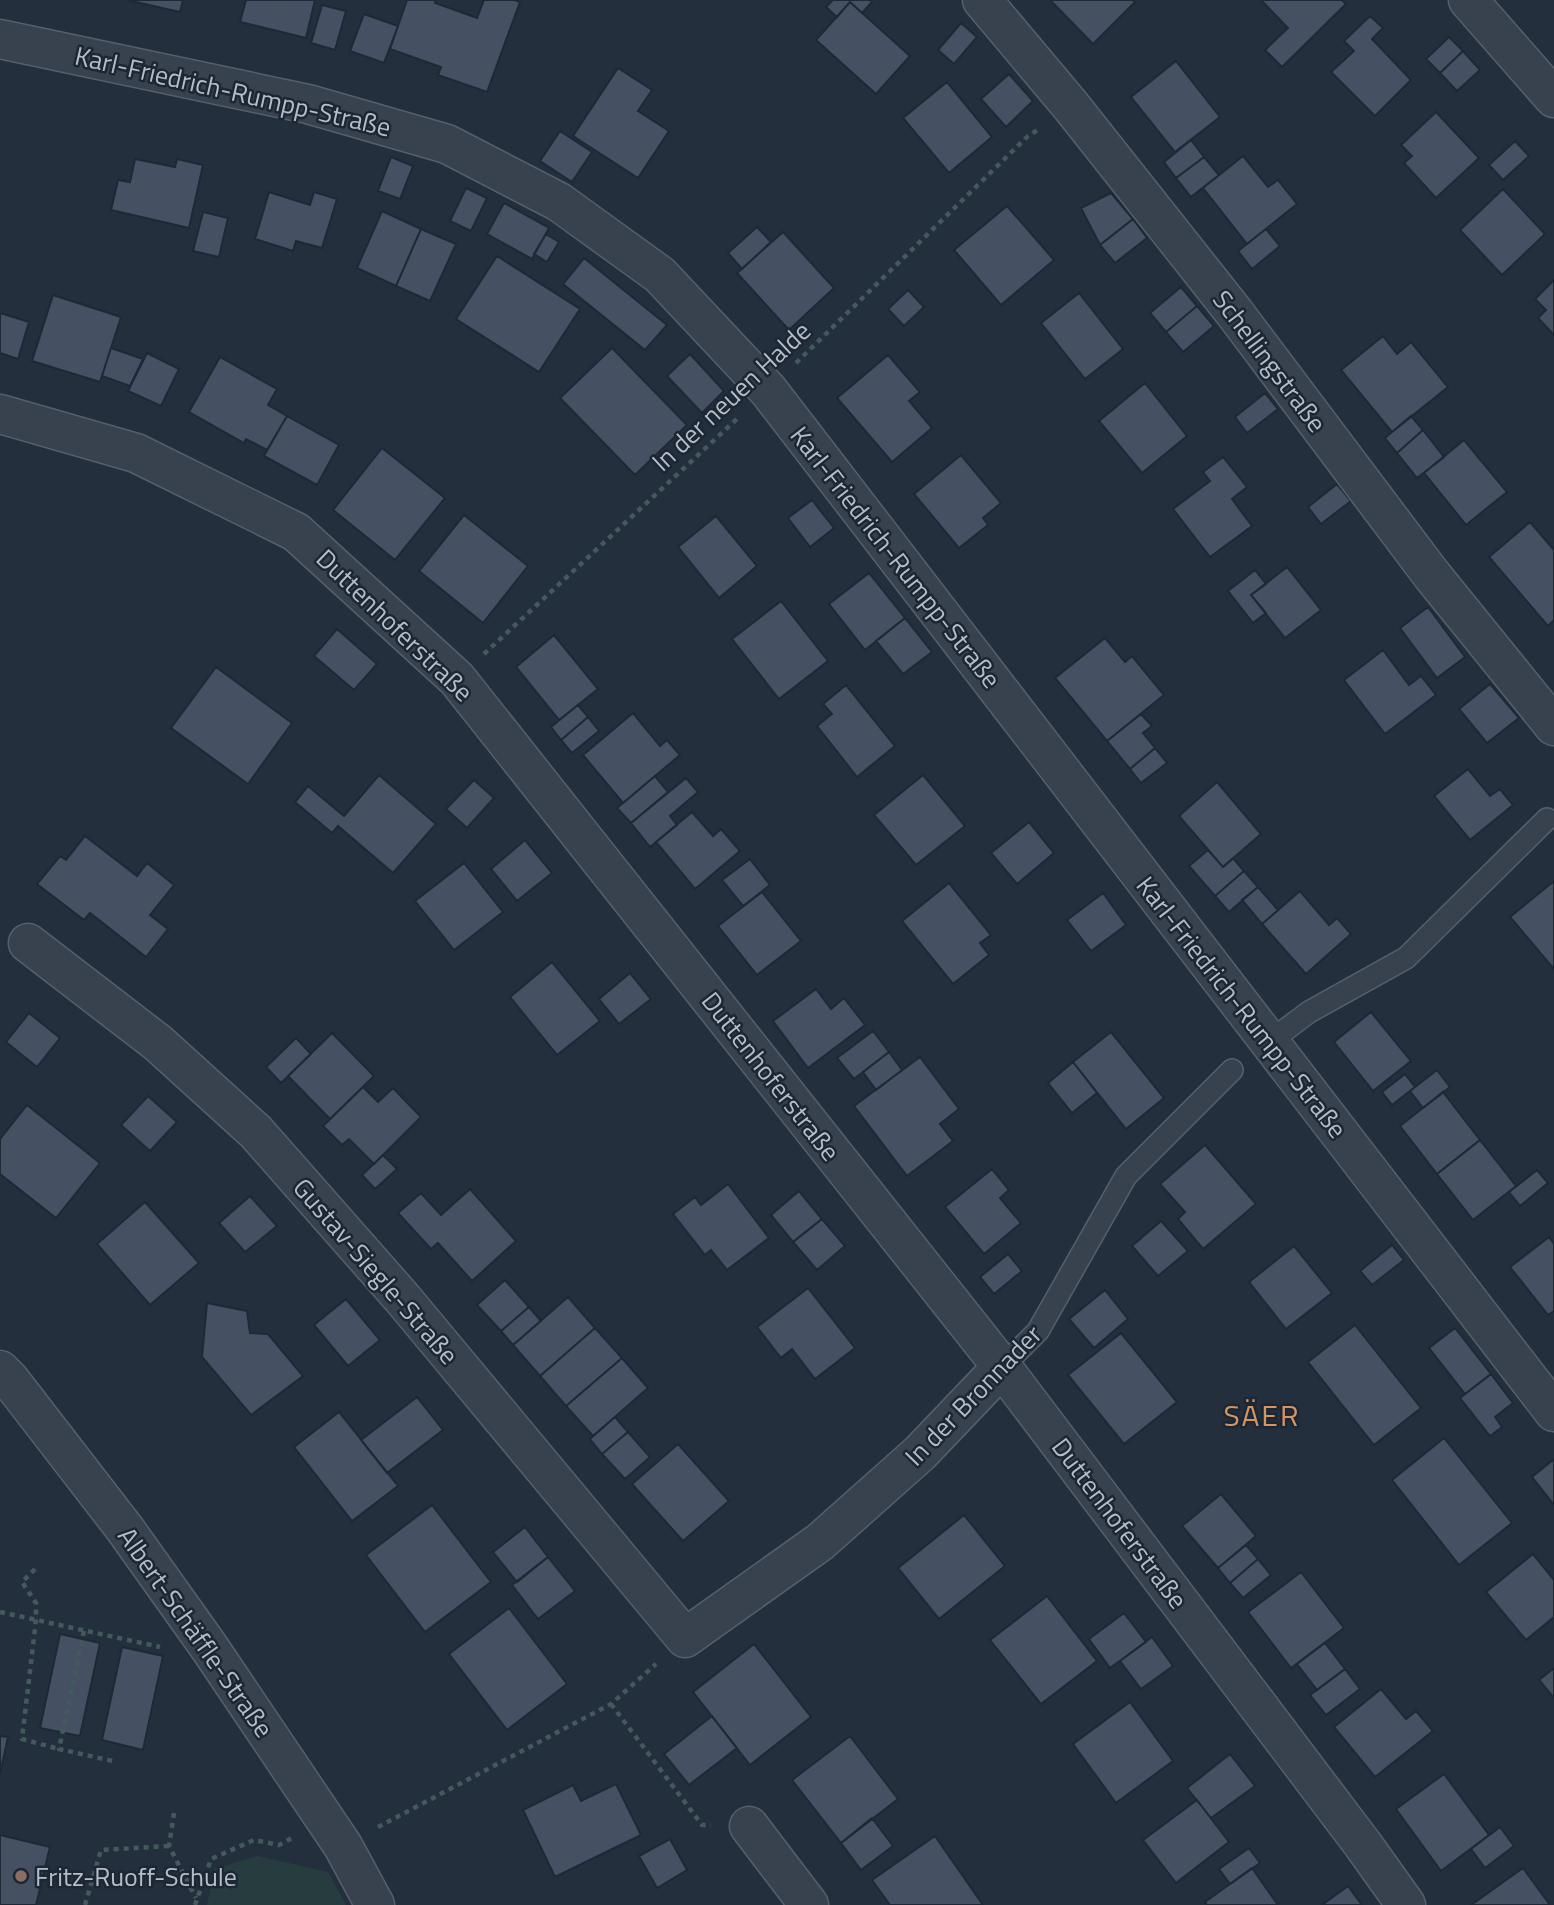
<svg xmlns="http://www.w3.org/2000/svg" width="1554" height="1905" font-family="'Titillium Web',sans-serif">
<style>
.green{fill:#263c3f}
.building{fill:#455162;stroke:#1f2835;stroke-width:2}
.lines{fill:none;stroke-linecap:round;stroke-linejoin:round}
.service-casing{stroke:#565f6c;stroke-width:24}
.minor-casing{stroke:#565f6c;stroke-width:41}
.tertiary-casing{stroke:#565f6c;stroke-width:41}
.path{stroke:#44595c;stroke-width:4.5;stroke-dasharray:5 5;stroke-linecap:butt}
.service{stroke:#38414e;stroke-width:21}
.minor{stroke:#38414e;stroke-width:38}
.tertiary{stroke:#38414e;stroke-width:38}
.education-dot{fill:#8d6e63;stroke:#1d2633;stroke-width:2.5}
.labels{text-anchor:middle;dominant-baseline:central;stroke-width:5;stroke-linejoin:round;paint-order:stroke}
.street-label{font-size:26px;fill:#b4bcc9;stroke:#1d2633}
.poi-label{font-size:26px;fill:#b4bcc9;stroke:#1d2633;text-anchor:start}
.quarter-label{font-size:30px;letter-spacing:2px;fill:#d59563;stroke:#1d2633}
</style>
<rect width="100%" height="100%" fill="#242f3e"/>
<path class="green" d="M258,1856L328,1872L346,1905H207L214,1869Z"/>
<path class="building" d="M127,0H183L180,12Z
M246,0H315L306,38L240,22Z
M407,0H436L435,3L477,18L484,0H515L520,2L487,92L438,75L441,67L390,49Z
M833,0H870L872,2L862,13L850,2L837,17L826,7Z
M1052,0H1133L1135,2L1093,44L1051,1Z
M1261,0H1342L1346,4L1282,67L1265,50L1288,28Z
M850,2L910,56L876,94L816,40Z
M322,5L346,11L335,50L311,43Z
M364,14L398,26L384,63L350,51Z
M1370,16L1383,28L1372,39L1411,80L1375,116L1331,72L1354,51L1344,41Z
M961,23L977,37L954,64L938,50Z
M1449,37L1463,51L1440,73L1426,59Z
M1463,51L1480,70L1457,91L1440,73Z
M1176,61L1220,117L1175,152L1131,97Z
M618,68L652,90L638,111L669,131L638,178L573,136Z
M1009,74L1033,101L1006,127L981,99Z
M947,82L992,137L949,173L903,118Z
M1436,112L1479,158L1436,198L1404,163L1412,156L1401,145Z
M560,131L592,152L572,182L540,161Z
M1191,140L1204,157L1176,178L1164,162Z
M1515,141L1529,156L1503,180L1489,165Z
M1243,156L1268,187L1278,180L1297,204L1247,244L1203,188Z
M391,157L413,166L400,199L378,191Z
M1204,157L1219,175L1191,197L1176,178Z
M135,159L175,167L177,159L203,165L189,228L111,210L118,180L130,182Z
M466,188L487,198L471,231L450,221Z
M1503,189L1545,234L1502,275L1460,230Z
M269,192L310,205L314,192L337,199L322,248L296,241L293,251L255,239Z
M1111,193L1133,219L1100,245L1081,208Z
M504,203L549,228L532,259L487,234Z
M1007,206L1054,260L1001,305L954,250Z
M382,211L421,229L396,286L357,268Z
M203,212L228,218L219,257L193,251Z
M1133,219L1147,238L1115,263L1100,245Z
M757,227L771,242L742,269L728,253Z
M421,229L456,244L430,301L396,286Z
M1266,229L1280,246L1252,269L1238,251Z
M783,232L834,288L789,330L737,273Z
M546,234L559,242L547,262L534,254Z
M497,256L580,309L539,372L456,319Z
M584,258L667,325L645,350L563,284Z
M1554,280V335L1538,318L1546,310L1535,299Z
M1181,287L1197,306L1166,332L1150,313Z
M908,290L924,307L904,326L888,309Z
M1079,293L1123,349L1085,379L1041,323Z
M53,295L121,317L100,382L32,361Z
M1197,306L1214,326L1183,352L1166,332Z
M0,313L29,322L18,359L0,353Z
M1383,336L1397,354L1411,342L1448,387L1392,432L1341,370Z
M111,348L143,359L130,386L102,376Z
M612,348L687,425L635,475L560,398Z
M147,353L179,369L161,406L128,391Z
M690,354L724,391L702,413L667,376Z
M888,355L920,392L909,401L932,428L892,462L837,398Z
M220,357L277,389L268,405L287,416L267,450L246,439L244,443L189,412Z
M1145,383L1187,436L1142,473L1099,421Z
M1265,393L1278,409L1247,433L1235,417Z
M287,416L339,445L317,485L264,456Z
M1411,416L1423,430L1397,453L1385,438Z
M1423,430L1444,457L1417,478L1397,453Z
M1464,440L1507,492L1466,525L1424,473Z
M382,448L445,498L395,560L333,510Z
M961,455L1001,503L983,518L988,525L959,548L914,494Z
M1223,457L1247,487L1232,499L1252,526L1210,557L1173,509L1210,481L1203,472Z
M1337,484L1351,501L1321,524L1308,507Z
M812,500L834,528L810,547L788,518Z
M464,515L528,566L483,623L419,571Z
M716,516L757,566L719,598L678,547Z
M1530,522L1554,550V620L1548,626L1489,557Z
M1287,567L1321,610L1285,638L1251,595Z
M1255,570L1266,584L1251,595L1266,613L1253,623L1228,591Z
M869,573L905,618L865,650L829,604Z
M781,601L828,661L779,699L732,639Z
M1428,607L1465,657L1437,678L1400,628Z
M905,618L932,652L903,674L876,641Z
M337,629L377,664L354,690L314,656Z
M554,635L598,689L559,720L516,667Z
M1105,638L1125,662L1132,656L1164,695L1107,741L1055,678Z
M1383,650L1409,685L1421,676L1436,695L1385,734L1344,680Z
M216,667L292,723L248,784L171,728Z
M1490,684L1519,718L1487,743L1459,709Z
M846,685L895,746L857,777L817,726L832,714L823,704Z
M578,705L588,717L561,740L551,727Z
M633,713L660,746L667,740L680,755L623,803L583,755Z
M1141,714L1152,726L1143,733L1155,748L1130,769L1107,741Z
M588,717L599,731L572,753L561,740Z
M1155,748L1167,763L1141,783L1130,769Z
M1468,769L1490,796L1500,789L1513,805L1470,840L1434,796Z
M379,775L436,824L393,873L338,826L332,833L295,802L308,786L344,816Z
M923,775L965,826L916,865L874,815Z
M655,776L668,792L631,823L617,808Z
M686,778L698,792L670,816L677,825L650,847L631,823Z
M474,780L494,798L467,828L446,809Z
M1217,782L1261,834L1223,867L1179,816Z
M692,812L713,836L721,829L740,851L695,889L656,842Z
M1029,822L1054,853L1017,884L991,853Z
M85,836L137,876L147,863L174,885L150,915L168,929L146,957L90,913L84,920L37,884L60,856L66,860Z
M525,840L552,873L517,901L491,869Z
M1208,850L1223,867L1233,858L1244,871L1215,896L1189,866Z
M750,859L770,885L743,906L722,880Z
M464,863L503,912L454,950L415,901Z
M1244,871L1258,887L1229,912L1215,896Z
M1554,881V969L1510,917Z
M949,883L991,935L980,943L989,955L953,984L902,921Z
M1258,887L1278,910L1262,924L1242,900Z
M1300,891L1329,925L1337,918L1351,934L1306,974L1262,924Z
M762,892L801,941L757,975L718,926Z
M1103,893L1126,925L1091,951L1067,920Z
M552,962L600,1021L557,1055L510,997Z
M630,973L651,999L619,1024L599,999Z
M816,989L831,1009L844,998L865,1025L808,1068L773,1021Z
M1371,1012L1411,1061L1373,1091L1334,1042Z
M29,1013L60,1038L37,1067L6,1042Z
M873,1031L889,1052L854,1079L837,1058Z
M1111,1032L1164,1098L1126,1129L1073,1062Z
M332,1033L374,1076L330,1119L288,1076Z
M296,1038L311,1054L281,1083L266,1067Z
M889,1052L902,1070L876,1090L863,1072Z
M920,1057L959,1109L940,1124L953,1141L907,1176L854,1106Z
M1073,1062L1097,1093L1072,1113L1048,1083Z
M1437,1070L1450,1087L1423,1108L1410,1091Z
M1405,1074L1415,1087L1392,1105L1382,1092Z
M363,1087L378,1102L393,1088L421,1117L374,1164L349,1139L342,1145L323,1126Z
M1443,1092L1480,1140L1437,1174L1400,1126Z
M148,1096L177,1122L150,1151L121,1125Z
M27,1105L100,1163L56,1218L0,1174V1139Z
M1480,1140L1516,1186L1473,1220L1437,1174Z
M1205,1145L1256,1204L1203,1249L1178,1219L1185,1212L1160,1184Z
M383,1155L397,1169L375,1189L362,1175Z
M992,1169L1009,1190L1000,1198L1021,1223L984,1254L945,1207Z
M1537,1170L1548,1183L1520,1206L1509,1192Z
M728,1184L769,1238L727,1270L711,1250L705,1255L673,1214L695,1197L701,1205Z
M470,1189L516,1241L472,1281L438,1243L431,1249L398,1213L421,1193L441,1215Z
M799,1191L822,1219L793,1242L771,1215Z
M250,1196L277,1226L245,1252L219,1223Z
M145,1202L199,1263L150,1305L97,1244Z
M822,1219L845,1246L817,1270L793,1242Z
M1161,1221L1188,1251L1158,1276L1132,1246Z
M1549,1237L1554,1244V1311L1548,1315L1510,1267Z
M1392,1245L1404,1260L1372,1285L1360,1271Z
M1294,1246L1332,1293L1286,1329L1249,1282Z
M1008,1254L1022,1271L994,1294L980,1277Z
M505,1280L529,1307L501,1331L477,1305Z
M808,1288L855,1348L815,1379L792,1349L781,1358L757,1327Z
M1105,1290L1128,1319L1094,1348L1069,1319Z
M568,1297L595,1328L540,1376L513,1345Z
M346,1299L380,1340L348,1366L314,1325Z
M207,1303L247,1311L250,1333L268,1334L303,1376L251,1415L202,1357Z
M529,1307L541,1321L513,1345L501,1331Z
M1355,1325L1421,1408L1374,1445L1308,1362Z
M595,1328L622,1358L566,1406L540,1376Z
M1455,1328L1491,1374L1465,1394L1429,1348Z
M1121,1333L1177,1402L1124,1444L1068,1375Z
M622,1358L648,1388L593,1436L566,1406Z
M1491,1374L1513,1403L1495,1417L1502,1427L1490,1436L1460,1398Z
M417,1397L443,1430L387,1473L361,1440Z
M339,1412L398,1486L352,1521L294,1447Z
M615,1417L628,1432L602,1454L590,1439Z
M628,1432L650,1457L625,1479L602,1454Z
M1444,1438L1512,1523L1459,1565L1392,1480Z
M678,1444L729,1501L683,1541L632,1484Z
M1554,1459V1505L1532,1477Z
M1221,1494L1256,1536L1218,1568L1182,1526Z
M432,1505L491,1582L425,1632L366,1555Z
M964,1515L1005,1566L939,1619L898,1568Z
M525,1527L548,1557L517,1582L493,1552Z
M1246,1545L1258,1559L1230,1583L1218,1568Z
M1533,1554L1554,1580V1617L1526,1640L1486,1592Z
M548,1557L575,1591L538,1619L512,1585Z
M1258,1559L1271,1575L1243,1598L1230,1583Z
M1301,1572L1344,1628L1291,1668L1248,1612Z
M1047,1596L1097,1661L1041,1704L990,1640Z
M509,1608L567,1684L507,1730L449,1654Z
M1124,1613L1146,1642L1110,1668L1089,1639Z
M60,1634L100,1643L80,1736L40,1728Z
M1152,1637L1173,1666L1141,1689L1120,1661Z
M1325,1643L1345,1669L1317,1690L1297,1664Z
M754,1644L811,1717L750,1765L693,1692Z
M122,1647L163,1656L143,1750L102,1740Z
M1554,1668V1698L1539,1680Z
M1345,1669L1360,1689L1326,1715L1310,1695Z
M1381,1689L1406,1719L1416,1711L1433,1731L1375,1777L1334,1727Z
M1130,1702L1173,1761L1116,1803L1073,1744Z
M712,1716L737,1748L689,1785L664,1754Z
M0,1736L8,1737L0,1774Z
M850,1736L898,1799L841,1843L792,1780Z
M1230,1754L1255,1786L1211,1818L1187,1788Z
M1444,1774L1489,1835L1441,1871L1396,1809Z
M616,1784L641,1835L555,1877L523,1810L573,1785L581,1801Z
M1197,1800L1229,1842L1176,1883L1143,1840Z
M872,1818L893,1846L861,1870L841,1843Z
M1500,1827L1514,1846L1485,1868L1471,1849Z
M0,1835L50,1847L36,1905H0Z
M935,1836L983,1905H890L872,1880Z
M670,1839L687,1870L657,1888L639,1856Z
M1249,1848L1260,1863L1230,1884L1219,1869Z
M1252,1868L1278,1905H1207L1205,1902Z
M1523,1868L1550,1905H1471Z
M1348,1886L1362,1905H1322Z"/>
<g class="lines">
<defs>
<path id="service" d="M1269,1042L1309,1012L1406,958L1547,819
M1002,1367L1038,1331L1126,1176L1232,1070"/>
<path id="minor" d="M982,0L1071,106L1234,312L1431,574L1554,726
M0,39L308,104L447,144L559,202L660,275L768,390L1554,1412
M0,414L136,453L296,532L457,679L1002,1367L1364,1846L1406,1905
M28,943L158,1043L256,1132L403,1299L685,1638L820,1542L920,1453L1002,1367
M0,1370L10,1380L125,1529L209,1647L343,1846L375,1905
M749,1826L809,1905"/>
<path id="tertiary" d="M1468,0L1554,98"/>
</defs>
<use href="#service" class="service-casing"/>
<use href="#minor" class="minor-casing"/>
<use href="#tertiary" class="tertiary-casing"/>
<path class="path" d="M796,363L1027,137L1039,129
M484,654L739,417
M35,1569L22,1582L36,1603V1620L22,1739L59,1749
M0,1612L160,1647
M84,1631L59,1749L117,1762
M611,1704L702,1825H711
M174,1813L169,1846L196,1898
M378,1827L611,1704L656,1664
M85,1905L101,1850L169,1846
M195,1905L211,1859L254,1840L279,1845L292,1838"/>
<use href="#service" class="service"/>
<use href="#minor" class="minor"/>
<use href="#tertiary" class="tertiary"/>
</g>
<circle class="education-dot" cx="21" cy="1876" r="7"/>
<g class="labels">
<g class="street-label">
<text transform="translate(233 91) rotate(13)">Karl-Friedrich-Rumpp-Straße</text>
<text transform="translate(1270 361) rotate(53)">Schellingstraße</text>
<text transform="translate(731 396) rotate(-43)">In der neuen Halde</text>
<text transform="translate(896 557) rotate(52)">Karl-Friedrich-Rumpp-Straße</text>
<text transform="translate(395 625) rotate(44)">Duttenhoferstraße</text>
<text transform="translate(1242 1007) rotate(52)">Karl-Friedrich-Rumpp-Straße</text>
<text transform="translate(771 1076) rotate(52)">Duttenhoferstraße</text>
<text transform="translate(376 1271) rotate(49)">Gustav-Siegle-Straße</text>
<text transform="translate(973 1395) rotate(-46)">In der Bronnader</text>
<text transform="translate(1120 1523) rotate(53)">Duttenhoferstraße</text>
<text transform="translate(196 1632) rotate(55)">Albert-Schäffle-Straße</text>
</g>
<g class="poi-label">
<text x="35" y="1876">Fritz-Ruoff-Schule</text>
</g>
<g class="quarter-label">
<text x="1262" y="1415">SÄER</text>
</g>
</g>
</svg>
